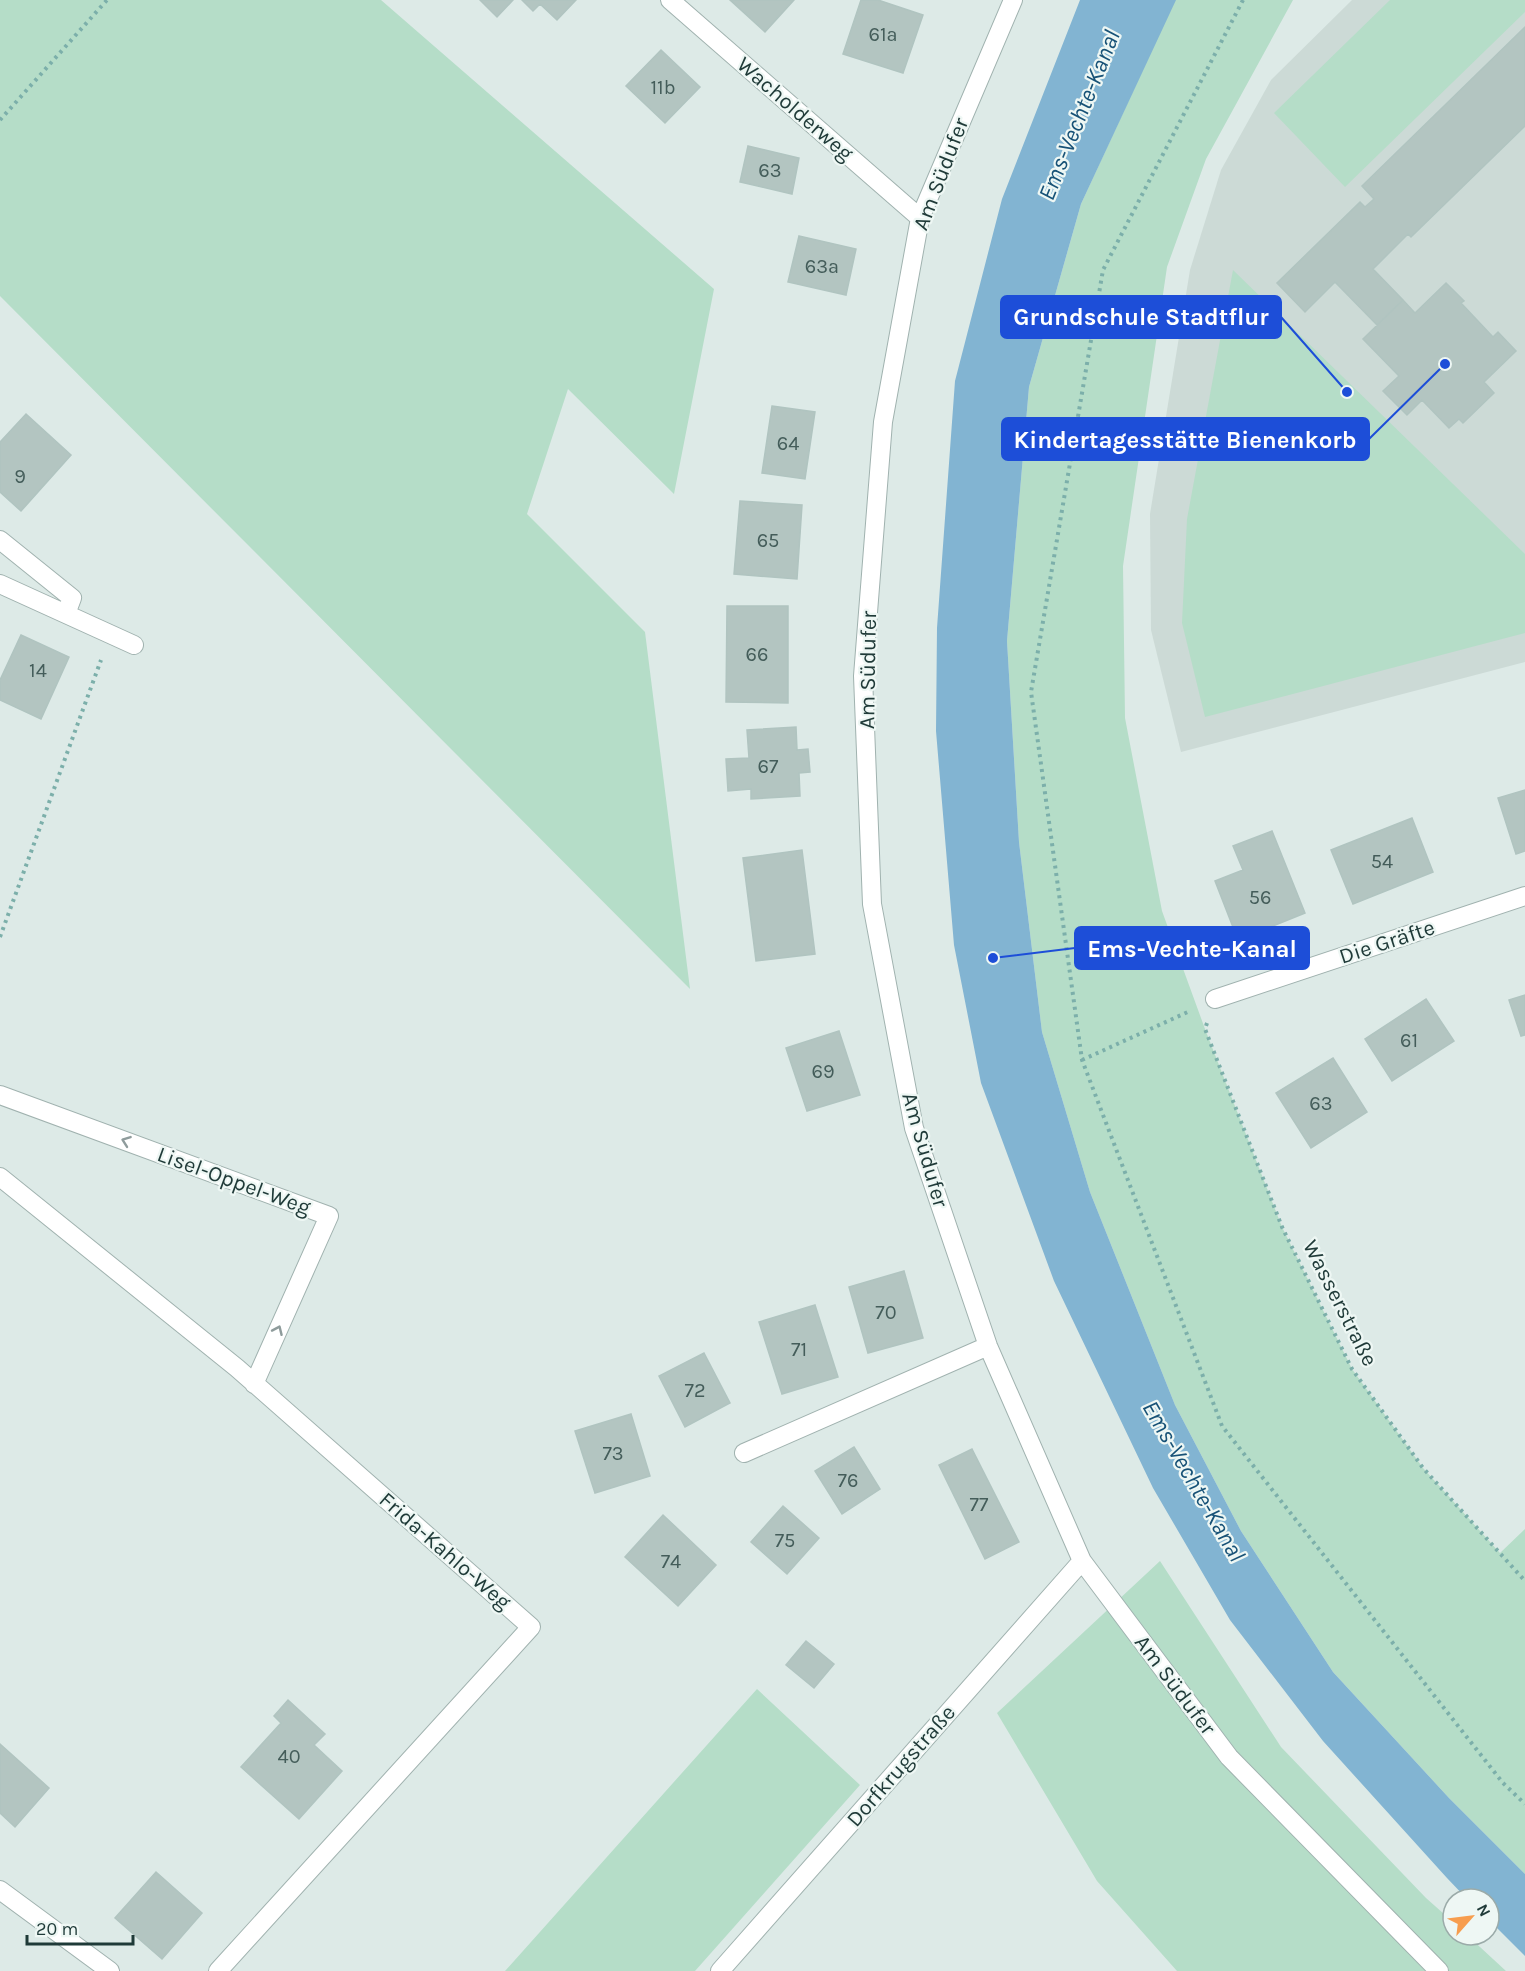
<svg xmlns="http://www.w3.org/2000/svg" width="1525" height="1971" font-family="Karla,sans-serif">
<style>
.built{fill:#ccdad6}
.green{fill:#b5ddc8}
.water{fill:#82b4d2}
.building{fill:#b3c5c1;stroke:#b0c4c0;stroke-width:1.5}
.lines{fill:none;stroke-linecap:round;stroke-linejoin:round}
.street-casing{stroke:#a0b2af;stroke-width:20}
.path{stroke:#7cafaa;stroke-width:4;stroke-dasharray:3 4.5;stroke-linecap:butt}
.street{stroke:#fff;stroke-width:18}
.oneway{stroke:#8f9c9c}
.labels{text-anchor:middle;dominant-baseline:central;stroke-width:4.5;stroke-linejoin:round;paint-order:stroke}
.number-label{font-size:20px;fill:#445d5a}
.street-label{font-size:22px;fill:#1f3a38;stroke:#eef7f4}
.water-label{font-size:24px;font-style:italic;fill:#175277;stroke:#eef7f4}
.leader{fill:none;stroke:#1d4ed8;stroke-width:2}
.callout-dot{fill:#1d4ed8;stroke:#eef7f4;stroke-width:2}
.callout{fill:#1d4ed8;stroke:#1d4ed8;stroke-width:2}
.callout-label{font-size:24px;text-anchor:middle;font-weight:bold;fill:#fff}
</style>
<rect width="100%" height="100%" fill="#ddeae7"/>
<path class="built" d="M1352,0H1525V662L1181,752L1151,630L1150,514L1190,270L1221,170L1271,80Z"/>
<path class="green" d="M0,0H381L714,289L674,494L568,389L527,514L645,632L690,989L0,296Z
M1175,0H1293L1206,159L1167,267L1123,566L1125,718L1162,911L1205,1029L1282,1227L1352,1369L1423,1468L1500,1553L1525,1529V1874L1449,1798L1333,1672L1241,1531L1175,1405L1090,1192L1042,1032L1019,842L1007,641L1029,387L1081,204Z
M1390,0H1525V12L1345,187L1274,113Z
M1233,270L1525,554V633L1205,717L1182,623L1187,519Z
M1160,1561L1281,1747L1426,1898L1453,1922V1935H1467L1506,1971H1177L1097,1881L997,1713Z
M757,1689L860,1785L695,1971H505Z"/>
<path class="water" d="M1080,0H1176L1081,204L1029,387L1007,641L1019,842L1042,1032L1090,1192L1175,1405L1241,1531L1333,1672L1449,1798L1525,1874V1956L1489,1920V1899H1467L1447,1878L1323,1741L1230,1620L1153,1488L1054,1281L981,1083L954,945L936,731L937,628L955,381L1002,199Z"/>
<path class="building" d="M480,0H513L497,17Z
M522,0H576L557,20L540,4L533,11Z
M730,0H794L765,32Z
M861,0H878L923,15L903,73L843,54Z
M1525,27V126L1411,237L1408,234L1373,269L1403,300L1377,325L1335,282L1305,312L1277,283L1360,202L1365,207L1374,199L1362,186Z
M661,50L700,87L665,123L626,86Z
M748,146L799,158L792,194L740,182Z
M799,236L856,249L846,295L788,282Z
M1446,283L1464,301L1461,303L1493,337L1498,332L1516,351L1484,382L1494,393L1463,423L1459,419L1449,428L1422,400L1407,415L1383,391L1399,376L1363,339L1403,300L1415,313Z
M772,406L815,412L805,479L762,473Z
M26,414L71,455L21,511L0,492V442Z
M740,501L802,505L797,579L734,574Z
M727,606H788V703L726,702Z
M21,635L69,657L41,719L0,700V680Z
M796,727L797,750L808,749L810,772L799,773L800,796L751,799V789L728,791L726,759L749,758L747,730Z
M1525,790V851L1516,854L1498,798Z
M1412,818L1433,872L1353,904L1331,850Z
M1272,831L1305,913L1238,940L1215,881L1243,870L1233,846Z
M802,850L815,954L756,961L743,858Z
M1525,995V1035L1521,1036L1509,1000Z
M1426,999L1454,1041L1392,1081L1365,1039Z
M839,1031L860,1095L807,1111L786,1048Z
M1333,1058L1367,1112L1311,1148L1276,1093Z
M904,1271L923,1338L868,1353L849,1287Z
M815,1305L838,1377L782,1394L759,1322Z
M704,1353L730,1403L685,1427L659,1376Z
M631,1414L650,1476L595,1493L575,1431Z
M854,1447L880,1489L842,1514L815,1471Z
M972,1449L1019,1542L985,1559L939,1465Z
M783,1506L819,1538L787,1574L751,1542Z
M663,1515L716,1565L678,1606L625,1557Z
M806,1641L834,1664L814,1688L786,1665Z
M288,1700L325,1734L314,1745L342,1771L299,1819L241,1767L281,1723L274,1716Z
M0,1744L49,1788L15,1827L0,1813Z
M156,1872L202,1913L162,1959L115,1918Z"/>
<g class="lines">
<defs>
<path id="street" d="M670,0L920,218
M1013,0L920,218L883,422L863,676L872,904L914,1128L988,1346L1082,1561L1229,1757L1439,1971
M0,540L72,598L66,614
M0,584L134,645
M1215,999L1525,896
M0,1095L329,1216L254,1384
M0,1177L237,1368L531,1627L218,1971
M744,1453L988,1346
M0,1890L110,1971
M720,1971L1082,1561"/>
</defs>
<use href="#street" class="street-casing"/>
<path class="path" d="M1243,0L1103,270L1031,692L1082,1060L1222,1426L1503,1783L1525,1804
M0,120L107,0
M0,937L101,660
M1207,1023L1205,1029L1282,1227L1352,1369L1423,1468L1525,1581
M1082,1060L1190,1011"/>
<use href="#street" class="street"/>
</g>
<defs><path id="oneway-chevron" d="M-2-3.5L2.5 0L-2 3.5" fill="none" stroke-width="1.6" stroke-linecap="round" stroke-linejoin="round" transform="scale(1.5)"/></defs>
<g class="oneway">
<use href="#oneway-chevron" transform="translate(126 1141) rotate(-160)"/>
<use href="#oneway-chevron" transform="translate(278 1330) rotate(-66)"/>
</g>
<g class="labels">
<g class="number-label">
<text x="883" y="34">61a</text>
<text x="663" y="87">11b</text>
<text x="770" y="170">63</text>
<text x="822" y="266">63a</text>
<text x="788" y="443">64</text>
<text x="20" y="476">9</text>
<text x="768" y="540">65</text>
<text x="757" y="654">66</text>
<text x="38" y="670">14</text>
<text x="768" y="766">67</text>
<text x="1382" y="861">54</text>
<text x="1260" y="897">56</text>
<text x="1409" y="1040">61</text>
<text x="823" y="1071">69</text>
<text x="1321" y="1103">63</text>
<text x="886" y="1312">70</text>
<text x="799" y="1349">71</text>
<text x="695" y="1390">72</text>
<text x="613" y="1453">73</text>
<text x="848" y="1480">76</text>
<text x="979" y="1504">77</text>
<text x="785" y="1540">75</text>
<text x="671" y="1561">74</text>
<text x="289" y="1756">40</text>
</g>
<g class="street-label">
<text transform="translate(795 109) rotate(41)">Wacholderweg</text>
<text transform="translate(941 174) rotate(-69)">Am Südufer</text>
<text transform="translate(868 670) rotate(-89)">Am Südufer</text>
<text transform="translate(1387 942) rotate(-18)">Die Gräfte</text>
<text transform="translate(925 1150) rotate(74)">Am Südufer</text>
<text transform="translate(234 1181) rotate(20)">Lisel-Oppel-Weg</text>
<text transform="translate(1340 1303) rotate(63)">Wasserstraße</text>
<text transform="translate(445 1551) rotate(41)">Frida-Kahlo-Weg</text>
<text transform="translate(1175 1685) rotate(53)">Am Südufer</text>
<text transform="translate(901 1766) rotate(-49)">Dorfkrugstraße</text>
</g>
<g class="water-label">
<text transform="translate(1079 115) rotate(-68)">Ems-Vechte-Kanal</text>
<text transform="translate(1194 1481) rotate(60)">Ems-Vechte-Kanal</text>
</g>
</g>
<path class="leader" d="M1347 392L1281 317M1445 364L1369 439M993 958L1075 948"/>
<g class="callout-dot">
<circle cx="1347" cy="392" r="6"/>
<circle cx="1445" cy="364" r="6"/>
<circle cx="993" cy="958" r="6"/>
</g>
<g class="callout">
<rect x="1001" y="296" width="280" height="42" rx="6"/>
<rect x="1002" y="418" width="367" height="42" rx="6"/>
<rect x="1075" y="927" width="234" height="42" rx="6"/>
</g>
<g class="callout-label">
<text x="1141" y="325">Grundschule Stadtflur</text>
<text x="1185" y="448">Kindertagesstätte Bienenkorb</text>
<text x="1192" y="957">Ems-Vechte-Kanal</text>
</g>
<g transform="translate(1471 1917) rotate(62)"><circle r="28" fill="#eef7f4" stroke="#9baba9" stroke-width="1.5"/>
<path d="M0-4.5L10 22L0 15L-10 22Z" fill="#f79d4e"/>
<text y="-9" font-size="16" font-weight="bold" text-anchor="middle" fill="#1f3a38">N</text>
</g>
<path d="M27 1935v9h106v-9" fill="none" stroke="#1f3a38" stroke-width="3"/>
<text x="36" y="1935" font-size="18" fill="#1f3a38" stroke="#eef7f4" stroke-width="4.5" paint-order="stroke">20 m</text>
</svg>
